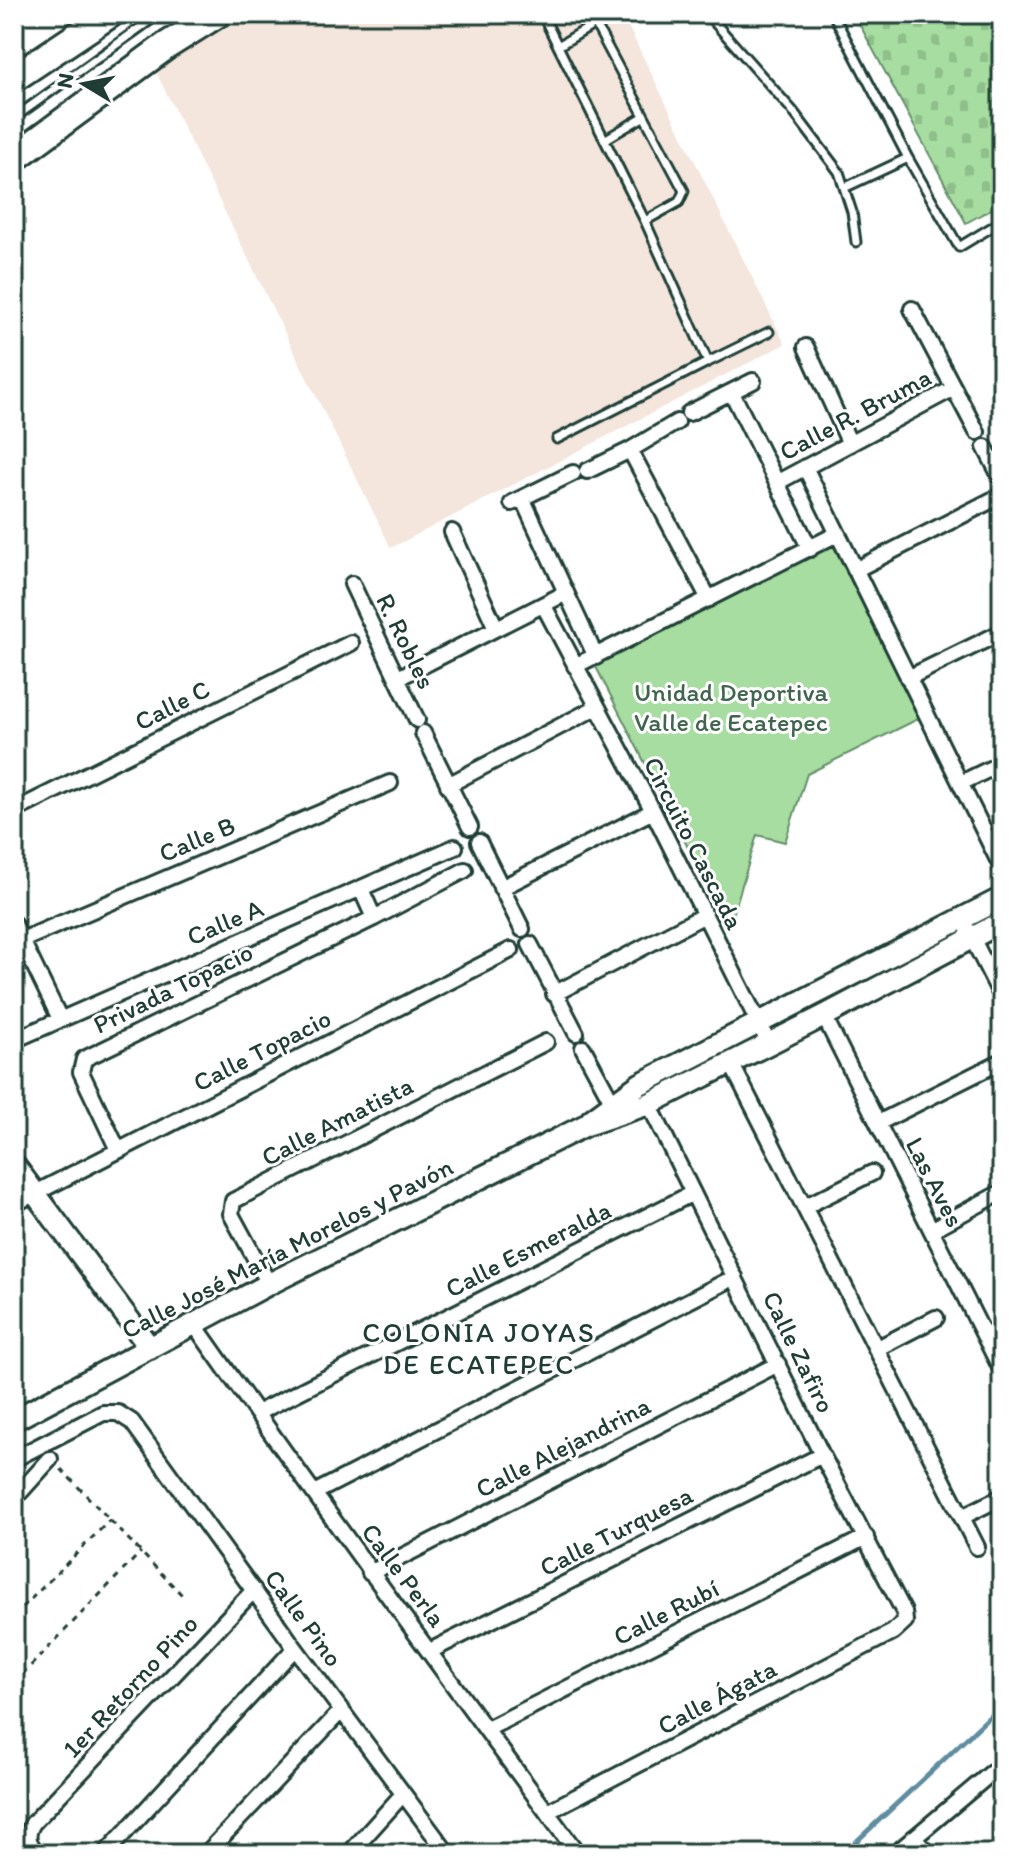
<svg xmlns="http://www.w3.org/2000/svg" width="1016" height="1868" font-family="Itim,sans-serif">
<style>
.built{fill:#f4e6dd}
.green{fill:#a7dda0;stroke:#638d6a;stroke-width:2}
.cemetery{fill:url(#cemetery-stones);stroke:#638d6a;stroke-width:2}
.lines{fill:none;stroke-linecap:round;stroke-linejoin:round}
.stream{stroke:#5e8d9f;stroke-width:5}
.lane-casing{stroke:#1f3d34;stroke-width:13}
.street-casing{stroke:#1f3d34;stroke-width:20}
.secondary-casing{stroke:#1f3d34;stroke-width:26}
.highway-casing{stroke:#1f3d34;stroke-width:32}
.path{stroke:#1f3d34;stroke-width:3;stroke-dasharray:6 6;stroke-linecap:butt}
.lane{stroke:#fff;stroke-width:7}
.street{stroke:#fff;stroke-width:14}
.secondary{stroke:#fff;stroke-width:20}
.highway{stroke:#fff;stroke-width:26}
.labels{text-anchor:middle;dominant-baseline:central;stroke-width:6;stroke-linejoin:round;paint-order:stroke}
.street-label{font-size:26px;fill:#1f3d34;stroke:#fff}
.park-label{font-size:26px;fill:#41654f;stroke:#fff}
.neighbourhood-label{font-size:28px;letter-spacing:2px;fill:#1f3d34;stroke:#fff}
</style>
<defs>
<pattern id="cemetery-stones" width="16" height="16" patternUnits="userSpaceOnUse" patternTransform="scale(2)"><rect width="16" height="16" fill="#a7dda0"/><path d="M2 7V4a2 2 0 0 1 4 0v3zM10 15v-3a2 2 0 0 1 4 0v3z" fill="#8fbf8a"/></pattern>
</defs>
<rect width="100%" height="100%" fill="#fff"/>
<filter id="ink" filterUnits="userSpaceOnUse"><feTurbulence type="fractalNoise" baseFrequency=".0125" numOctaves="2"/><feDisplacementMap in="SourceGraphic" scale="16" xChannelSelector="R" yChannelSelector="G"/><feConvolveMatrix kernelMatrix="1 2 1 2 8 2 1 2 1" color-interpolation-filters="sRGB"/></filter>
<g filter="url(#ink)">
<path class="built" d="M242,14H622L785,344L391,548L151,62Z"/>
<path class="green" d="M833,545L920,718L807,774L785,842L757,835L729,928L594,663Z"/>
<path class="cemetery" d="M854,14H1002V203L966,223Z"/>
<g class="lines">
<path class="stream" d="M843,1854L1002,1705"/>
<defs>
<path id="lane" d="M542,14L645,221L708,362L557,439
M590,14L684,191L679,202L645,221
M707,14L792,110L839,172L852,212L856,242
M833,14L908,158L959,247L1002,221
M558,46L595,24
M14,118L159,14
M606,139L643,117
M846,187L908,158
M708,362L769,332"/>
<path id="street" d="M912,309L977,432
M806,347L850,444
M732,393L810,549
M689,413L753,381
M985,447L1002,480
M630,450L709,599
M805,467L1002,868
M587,471L630,450L677,422
M778,482L954,388
M523,500L596,657
M512,503L573,473
M452,532L496,628
M855,570L1002,495
M352,584L417,720
M544,606L653,811L768,1042
M575,666L837,534
M398,678L566,593
M908,678L1002,632
M423,733L470,827
M961,783L1002,763
M448,785L597,707
M14,811L351,643
M479,842L522,929
M501,888L653,811
M361,889L374,918
M14,924L60,1019
M968,930L1002,997
M22,940L390,783
M530,944L576,1033
M554,994L703,916
M824,1016L1002,1371
M14,1040L455,847
M583,1048L617,1111
M731,1063L977,1547
M878,1123L1002,1061
M118,1150L81,1072L84,1059L374,918L465,870
M14,1204L511,950
M804,1207L872,1173
M933,1229L1002,1192
M269,1284L231,1214L233,1201L546,1042
M194,1324C319,1502 448,1679 578,1854
M985,1337L1002,1328
M876,1349L936,1318
M257,1413L693,1193
M14,1459L103,1413H118L132,1422L295,1648L448,1854
M314,1493L735,1277
M14,1499L50,1459
M962,1517L1002,1497
M370,1573L778,1364
M430,1651L822,1455
M487,1729L866,1537
M547,1812L893,1632L905,1621L904,1612L822,1455L649,1104
M913,1838L929,1854
M39,1854C28,1844 25,1836 33,1823L254,1590
M105,1854L295,1648
M206,1854L342,1710
M349,1854L403,1794
M895,1854L1002,1764"/>
<path id="secondary" d="M591,1120L640,1084L1002,898
M14,1165L150,1348
M14,1420L269,1284L586,1125L649,1104L824,1016L1002,922"/>
<path id="highway" d="M14,78L110,14
M14,158L166,46L217,14"/>
</defs>
<use href="#lane" class="lane-casing"/>
<use href="#street" class="street-casing"/>
<use href="#secondary" class="secondary-casing"/>
<use href="#highway" class="highway-casing"/>
<path class="path" d="M61,1469L183,1596
M14,1616L110,1520
M14,1683L141,1552"/>
<use href="#lane" class="lane"/>
<use href="#street" class="street"/>
<use href="#secondary" class="secondary"/>
<use href="#highway" class="highway"/>
</g>
</g>
<g class="labels">
<g class="street-label">
<text transform="translate(855 414) rotate(-28)">Calle R. Bruma</text>
<text transform="translate(406 641) rotate(64)">R. Robles</text>
<text transform="translate(172 705) rotate(-27)">Calle C</text>
<text transform="translate(197 839) rotate(-23)">Calle B</text>
<text transform="translate(694 843) rotate(63)">Circuito Cascada</text>
<text transform="translate(225 922) rotate(-23)">Calle A</text>
<text transform="translate(173 988) rotate(-26)">Privada Topacio</text>
<text transform="translate(262 1050) rotate(-27)">Calle Topacio</text>
<text transform="translate(337 1121) rotate(-27)">Calle Amatista</text>
<text transform="translate(935 1182) rotate(63)">Las Aves</text>
<text transform="translate(287 1248) rotate(-27)">Calle José María Morelos y Pavón</text>
<text transform="translate(528 1249) rotate(-27)">Calle Esmeralda</text>
<text transform="translate(799 1352) rotate(64)">Calle Zafiro</text>
<text transform="translate(563 1447) rotate(-27)">Calle Alejandrina</text>
<text transform="translate(616 1531) rotate(-27)">Calle Turquesa</text>
<text transform="translate(404 1575) rotate(53)">Calle Perla</text>
<text transform="translate(666 1612) rotate(-27)">Calle Rubí</text>
<text transform="translate(304 1618) rotate(54)">Calle Pino</text>
<text transform="translate(130 1686) rotate(-47)">1er Retorno Pino</text>
<text transform="translate(717 1697) rotate(-28)">Calle Ágata</text>
</g>
<g class="park-label">
<text x="731" y="692">Unidad Deportiva<tspan x="731" dy="30">Valle de Ecatepec</tspan></text>
</g>
<g class="neighbourhood-label">
<text x="479" y="1332">COLONIA JOYAS<tspan x="479" dy="32">DE ECATEPEC</tspan></text>
</g>
</g>
<rect width="1016" height="1868" fill="none" stroke="#fff" stroke-width="48"/>
<rect x="24" y="24" width="968" height="1820" fill="none" stroke="#1f3d34" stroke-width="3" filter="url(#ink)"/>
<g transform="translate(84 84) rotate(280)" stroke="#ffffff" stroke-width="6" paint-order="stroke">
<path d="M0-6L14 30L0 20L-14 30Z" fill="#1f3d34"/>
<text y="-12" font-size="22" font-weight="bold" text-anchor="middle" fill="#1f3d34">N</text>
</g>
</svg>
